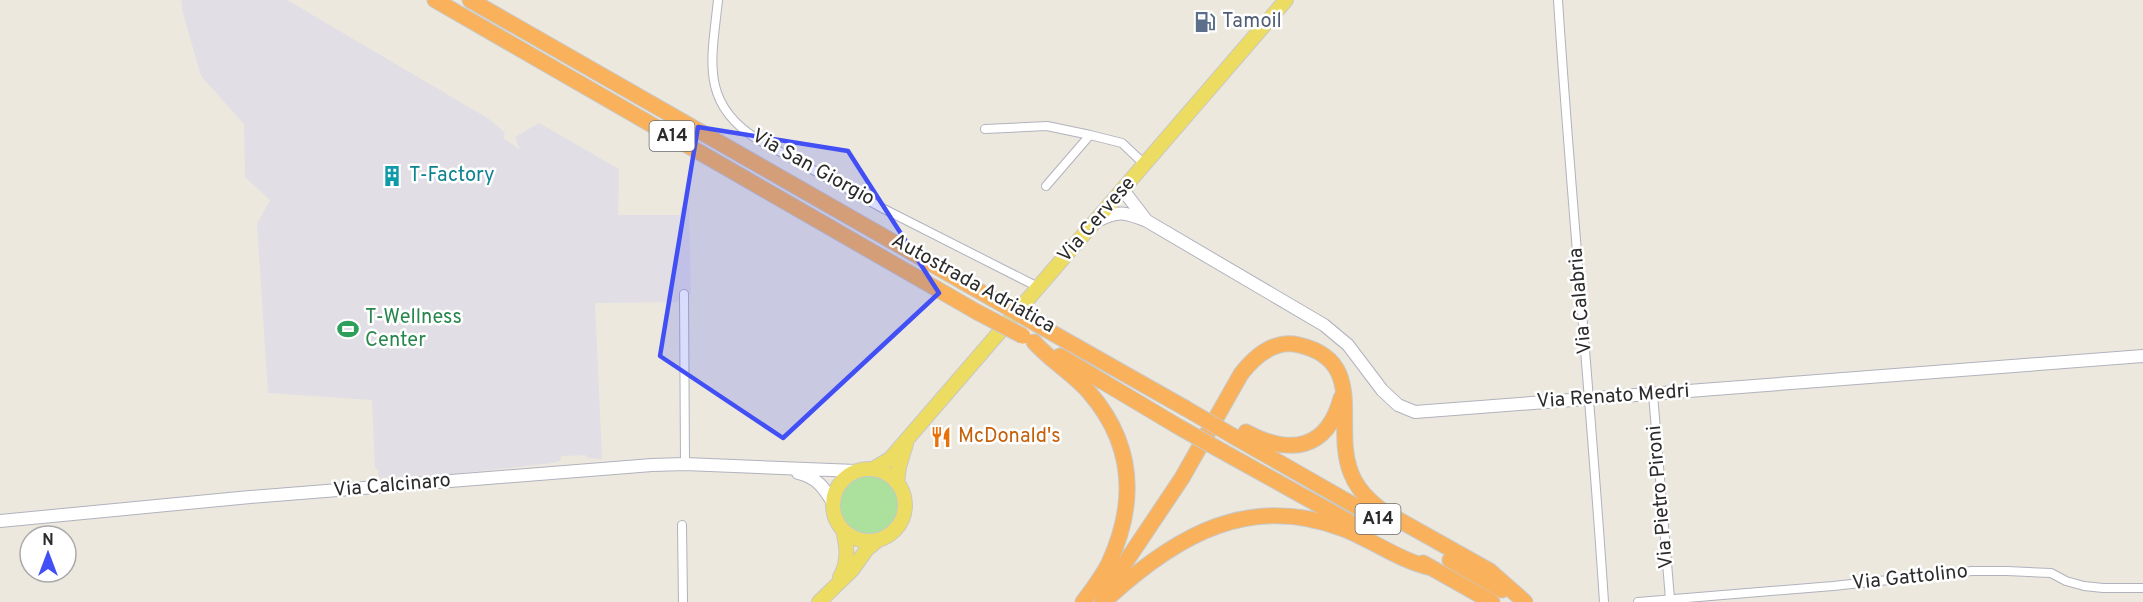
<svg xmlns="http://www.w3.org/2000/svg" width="2143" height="602" font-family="Overpass,sans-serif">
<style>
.industrial{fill:#e1dee5}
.green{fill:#abe19c}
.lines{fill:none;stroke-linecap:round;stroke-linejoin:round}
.street-casing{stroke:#b1b2be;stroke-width:10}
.secondary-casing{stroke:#b1b2be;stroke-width:14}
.primary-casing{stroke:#c8c8c8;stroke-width:16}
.highway-casing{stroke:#c8c8c8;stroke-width:17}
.street{stroke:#fff;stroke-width:8}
.secondary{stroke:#fff;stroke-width:12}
.primary{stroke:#eddc62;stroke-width:14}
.highway{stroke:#f9b25b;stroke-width:15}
.highway-bridge-casing{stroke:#c8c8c8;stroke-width:17;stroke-linecap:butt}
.highway-bridge{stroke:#f9b25b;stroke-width:15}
.marked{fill:#424ff5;fill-opacity:0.2;stroke:#424ff5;stroke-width:4.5;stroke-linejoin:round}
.labels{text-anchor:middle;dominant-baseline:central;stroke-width:5;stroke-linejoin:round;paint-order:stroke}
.shield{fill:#fff;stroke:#6b6b6b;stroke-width:1.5}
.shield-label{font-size:18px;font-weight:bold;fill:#2b2b2b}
.service-label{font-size:20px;fill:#4e5e75;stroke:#fff;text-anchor:start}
.street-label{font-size:20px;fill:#2b2b2b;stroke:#fff}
.culture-label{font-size:20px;fill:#0d838f;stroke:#fff;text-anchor:start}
.leisure-label{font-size:20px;fill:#27864d;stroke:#fff;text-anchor:start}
.food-label{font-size:20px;fill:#c56008;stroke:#fff;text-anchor:start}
</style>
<rect width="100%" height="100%" fill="#ece8de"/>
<path class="industrial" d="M181,0H287L489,119L505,133L503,138L520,150L515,137L539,123L619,169L618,215H680L681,207H689L691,294L682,295V302L595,303L602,459L588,458L585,455L561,456L560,461L553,463L455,474L379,478L378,470L375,468L372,400L268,393L257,224L270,200L245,177L244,124L201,76L183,13Z"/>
<path class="green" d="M840 505a29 29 0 1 1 58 0a29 29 0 1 1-58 0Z"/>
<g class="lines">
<defs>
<path id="street" d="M718,0C712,58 699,103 757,139L884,209L1038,287
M1558,0C1571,201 1591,401 1604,602
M985,129L1047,126L1090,135L1122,143L1140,160L1143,166
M1046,186L1090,135
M684,294L685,464
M1653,394L1670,599
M682,525L683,602
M1638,602L1833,586L1972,571H2007L2051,573L2066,581L2084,586L2103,588H2143"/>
<path id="secondary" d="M1123,190L1146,220
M1097,221C1118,210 1125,212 1147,221L1324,325L1348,345L1382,390L1398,405L1415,412L2143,356
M798,473C816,477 824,487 833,503
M0,521L250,497L652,465L685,464L856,471"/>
<path id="primary" d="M873,469L890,459L1286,0
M833 505a36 36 0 1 1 72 0a36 36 0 1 1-72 0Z
M897,483L899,467L906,444
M840,577C849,562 847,546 843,530
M819,602L852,570L867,549L878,540"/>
<path id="highway" d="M435,0L977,312
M470,0L993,299
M1033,322L1185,408
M1034,342C1051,361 1072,373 1089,392C1134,444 1137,502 1109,563C1102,577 1092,590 1083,602
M1060,356L1179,427
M1246,432C1289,455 1327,451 1341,398
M1233,436L1385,523
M1229,455L1355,525
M1450,560L1502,590
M1423,563L1492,602
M1109,597C1178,534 1251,493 1344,529C1374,541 1400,561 1432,568
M1102,602L1117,575L1182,478L1241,374C1255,356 1274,339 1299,345C1369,361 1332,426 1351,473C1357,489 1369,501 1383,511L1490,571L1525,602"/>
</defs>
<use href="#street" class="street-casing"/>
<use href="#secondary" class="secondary-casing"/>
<use href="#primary" class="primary-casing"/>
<use href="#highway" class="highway-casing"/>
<use href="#street" class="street"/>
<use href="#secondary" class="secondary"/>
<use href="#primary" class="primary"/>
<use href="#highway" class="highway"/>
<defs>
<path id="highway-bridge" d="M993,299L1033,322
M977,312L1023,336
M1185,408L1233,436
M1179,427L1229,455"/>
</defs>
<use href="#highway-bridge" class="highway-bridge-casing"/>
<use href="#highway-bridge" class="highway-bridge"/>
</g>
<path class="marked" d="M698,127L848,151L939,293L783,438L660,356Z"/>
<defs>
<symbol id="fuel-bare" viewBox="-9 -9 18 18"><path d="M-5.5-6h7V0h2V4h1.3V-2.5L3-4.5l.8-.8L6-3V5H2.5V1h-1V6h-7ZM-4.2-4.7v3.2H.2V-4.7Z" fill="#5c6f8a" stroke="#fff" stroke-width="2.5" paint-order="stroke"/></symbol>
<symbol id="building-bare" viewBox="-9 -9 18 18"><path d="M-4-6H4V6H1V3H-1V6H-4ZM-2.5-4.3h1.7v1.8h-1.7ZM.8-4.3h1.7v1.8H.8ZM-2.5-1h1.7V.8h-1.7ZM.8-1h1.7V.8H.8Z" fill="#0f9aa8" stroke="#fff" stroke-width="2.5" paint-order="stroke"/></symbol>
<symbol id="stadium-bare" viewBox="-9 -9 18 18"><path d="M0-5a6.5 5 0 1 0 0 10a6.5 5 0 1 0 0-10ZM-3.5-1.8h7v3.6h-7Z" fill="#2e9e5b" stroke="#fff" stroke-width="2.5" paint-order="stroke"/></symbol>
<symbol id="restaurant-bare" viewBox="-9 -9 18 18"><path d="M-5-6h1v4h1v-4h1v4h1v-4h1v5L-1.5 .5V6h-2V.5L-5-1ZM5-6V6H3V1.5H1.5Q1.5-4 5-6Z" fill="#e8710a" stroke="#fff" stroke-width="2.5" paint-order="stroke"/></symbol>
</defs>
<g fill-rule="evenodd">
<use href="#fuel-bare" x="1190" y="7" width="30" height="30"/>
<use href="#building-bare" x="377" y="161" width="30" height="30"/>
<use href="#stadium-bare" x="333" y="314" width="30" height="30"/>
<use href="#restaurant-bare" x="926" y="422" width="30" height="30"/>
</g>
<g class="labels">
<g class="shield">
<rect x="649.5" y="121" width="45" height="30" rx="4.5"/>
<rect x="1355.5" y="504" width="45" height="30" rx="4.5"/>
</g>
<g class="shield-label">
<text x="672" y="136">A14</text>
<text x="1378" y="519">A14</text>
</g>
<g class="service-label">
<text x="1222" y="22">Tamoil</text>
</g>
<g class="street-label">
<text transform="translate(813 168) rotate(29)">Via San Giorgio</text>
<text transform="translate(1097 220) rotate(-49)">Via Cervese</text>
<text transform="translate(973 284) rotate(29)">Autostrada Adriatica</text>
<text transform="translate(1581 301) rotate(-95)">Via Calabria</text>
<text transform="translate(1613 397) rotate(-4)">Via Renato Medri</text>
<text transform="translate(392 486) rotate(-5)">Via Calcinaro</text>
<text transform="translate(1661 497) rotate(-95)">Via Pietro Pironi</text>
<text transform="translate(1910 578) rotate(-6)">Via Gattolino</text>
</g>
<g class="culture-label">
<text x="409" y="176">T-Factory</text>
</g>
<g class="leisure-label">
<text x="365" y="318">T-Wellness<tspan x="365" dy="23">Center</tspan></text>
</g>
<g class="food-label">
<text x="958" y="437">McDonald's</text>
</g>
</g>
<g transform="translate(48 554)"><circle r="28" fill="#ffffff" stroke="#aaaaaa" stroke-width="1.5"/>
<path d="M0-4.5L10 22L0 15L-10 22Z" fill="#424ff5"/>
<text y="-9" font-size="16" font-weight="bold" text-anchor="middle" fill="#2b2b2b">N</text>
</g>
</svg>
